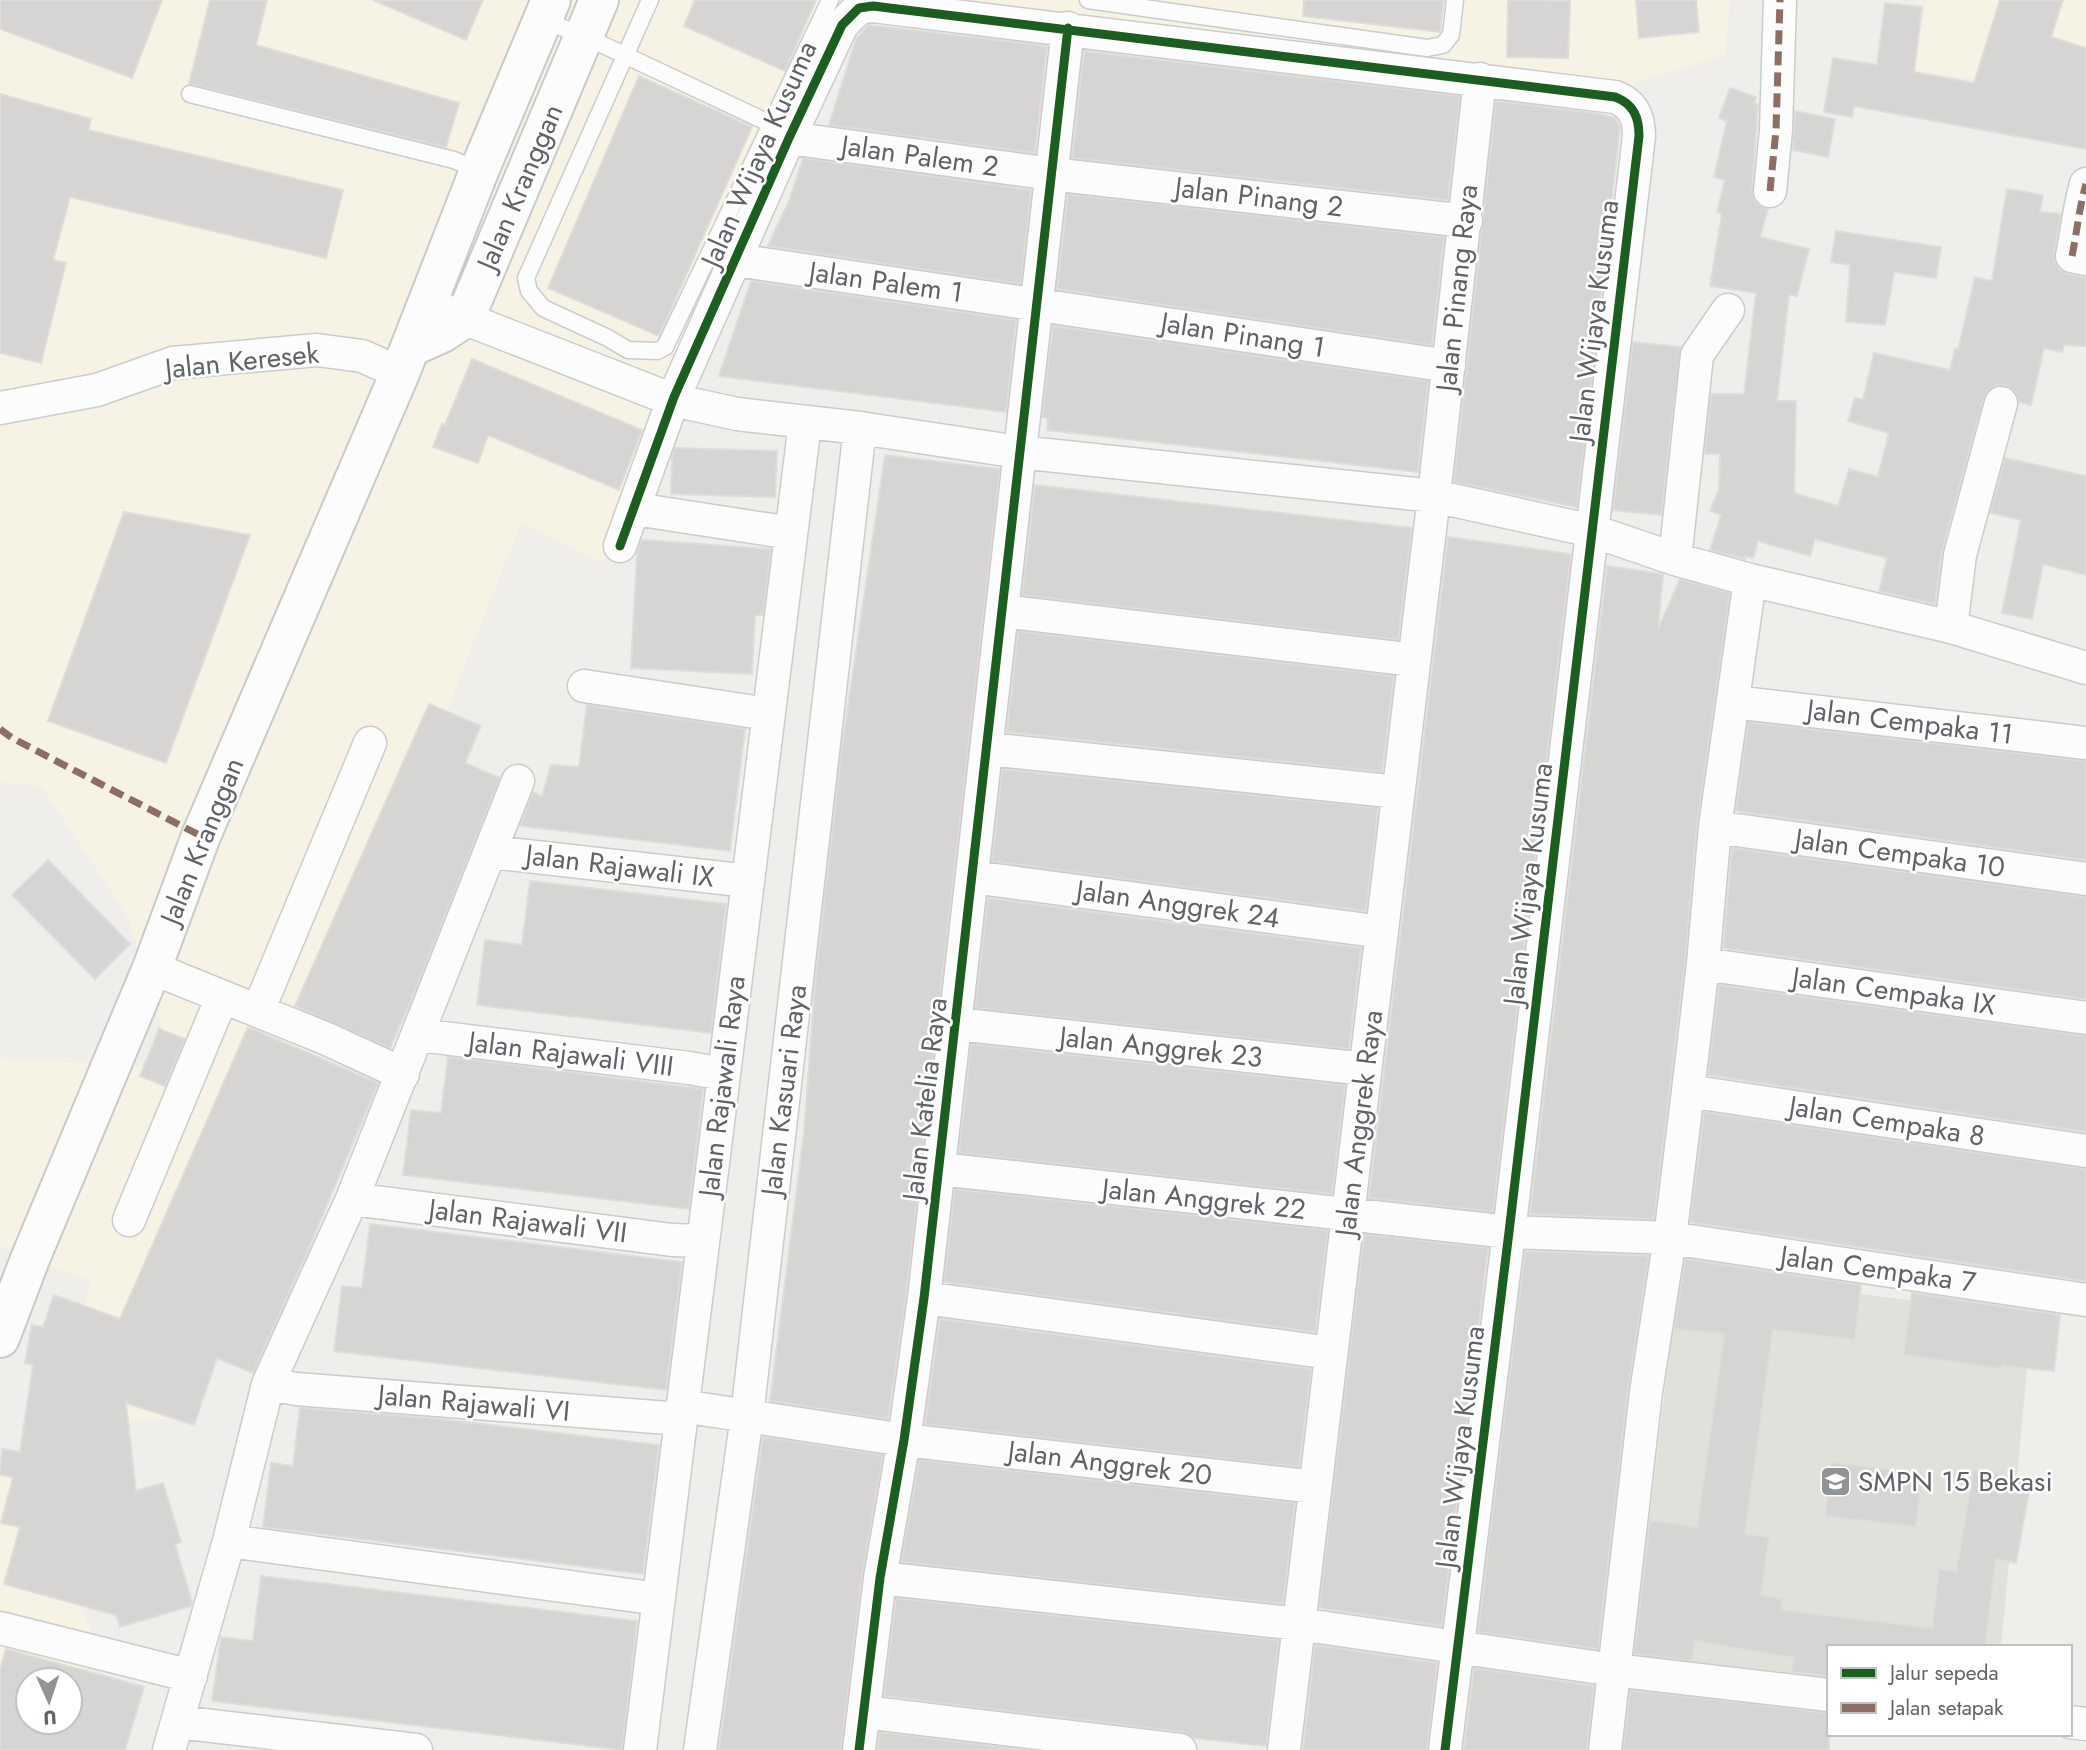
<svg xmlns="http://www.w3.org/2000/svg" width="2086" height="1750" font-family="Jost,sans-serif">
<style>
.commercial{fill:#f7f3e4}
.education{fill:#e2e0da}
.building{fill:#d6d5d3;stroke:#deddd9;stroke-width:2;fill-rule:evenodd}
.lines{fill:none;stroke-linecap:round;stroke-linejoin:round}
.service-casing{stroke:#cbcccc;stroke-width:19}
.minor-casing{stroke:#cbcccc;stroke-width:35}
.secondary-casing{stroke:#cacacb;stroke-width:42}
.service{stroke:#fdfcfc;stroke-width:16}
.minor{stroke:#fdfcfc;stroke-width:32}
.secondary{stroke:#fdfcfc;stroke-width:38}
.quiet{stroke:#8d6e63;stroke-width:7;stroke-dasharray:14 7;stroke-linecap:butt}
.cycleway-casing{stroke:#fff;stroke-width:13}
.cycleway{stroke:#1b5e20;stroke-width:9}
.labels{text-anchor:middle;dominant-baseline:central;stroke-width:5;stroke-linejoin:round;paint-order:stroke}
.street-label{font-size:28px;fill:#5f6368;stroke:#fff}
.poi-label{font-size:28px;fill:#5f6368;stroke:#fff;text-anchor:start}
</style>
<rect width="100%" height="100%" fill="#efeeea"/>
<path class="commercial" d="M0,0H841L603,563L521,523L166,1419L67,1428L55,1552L95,1639L70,1718V1680H28V1722L0,1750V1470L55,1478L90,1281L0,1247V1058L174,1068L129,919L41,786L0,782Z
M864,0H1730L1725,55L1605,92Z
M1927,0H2086V97L1914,70Z"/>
<path class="education" d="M1679,1271L2032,1316L2001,1647H1829V1677L1633,1656Z"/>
<path class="building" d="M0,0H162L132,78L0,29Z
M210,0H267L256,45L459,103L446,147L189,84Z
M373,0H483L466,40Z
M695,0H816L785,71L684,26Z
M1304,0H1444L1440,32L1303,16Z
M1508,0L1570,1L1568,58L1507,57Z
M1636,0H1696L1699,32L1639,38Z
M2000,0H2063L2051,37L2086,48V149L1854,106L1852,117L1824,112L1833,58L1877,65L1885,3L1922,7L1914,72L1974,83Z
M868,25L1047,46L1035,153L829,125L856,39Z
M1084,51L1460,96L1448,200L1072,158Z
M639,76L752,127L659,336L548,288Z
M1730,88L1756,97L1754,103L1758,104L1752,189L1754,199L1760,206L1768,209L1760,237L1809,249L1797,296L1789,294L1777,401H1796L1794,493L1838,506L1849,469L1878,477L1889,433L1848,421L1855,398L1863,400L1874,353L1950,370L1955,349L1958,350L1975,277L1992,281L2007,189L2043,195L2040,212L2061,214L2054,252L2055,262L2060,270L2068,274L2086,277V346L2064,345L2062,352L2044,348L2031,405L2019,402L2014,391L2005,385H1997L1989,390L1984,398L1942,550L1935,604L1879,591L1887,558L1815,539L1810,556L1758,541L1753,558L1745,556V559L1710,550L1721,515L1710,511L1719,490L1720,454H1705L1711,394H1744L1756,293L1710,286L1722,214L1717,212L1725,180L1714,177L1727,121L1719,118Z
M0,94L91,119L88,130L343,190L326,258L70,197L53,260L66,263L41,363L0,353Z
M1496,101L1600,114L1615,118L1620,127L1577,507L1454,482Z
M1795,111L1835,119L1828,157L1793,150Z
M803,158L1031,190L1021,284L768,246L789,201Z
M1068,194L1444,237L1432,345L1057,289Z
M1836,231L1941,247L1936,278L1894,272L1885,325L1846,322L1850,265L1831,262Z
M751,281L1016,320L1006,412L719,376Z
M1053,326L1428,381L1418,472L1047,430L1048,418L1042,417Z
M1633,342L1681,347L1661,515L1613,510Z
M472,359L642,430L619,490L488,435L478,463L433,447L442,424L445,425Z
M675,448L777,451L775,497L671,494L672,457Z
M885,455L1000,469L906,1296L888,1419L770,1401L804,1132L815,985L841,753Z
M2005,458L2086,476V575L2043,564L2032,619L2002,613L2021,520L1990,513Z
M1035,485L1412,528L1398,640L1022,595Z
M124,512L250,535L166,763L48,721Z
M1448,537L1571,554L1493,1212L1369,1198Z
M642,540L771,549L763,615H755L752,674L631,668L637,553Z
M1607,566L1663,574L1658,629L1680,579L1730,593L1697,824L1685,962L1654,1219L1530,1214Z
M1018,631L1394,676L1382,772L1007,732Z
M429,704L481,726L465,763L500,778L413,996L390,1048L295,1006Z
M587,705L745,729L730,851L520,826L533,792L542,796L551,765L579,767Z
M1748,722L2086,761V860L1736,811Z
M1002,769L1378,808L1366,911L992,861Z
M1732,848L2086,897V999L1723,948Z
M48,860L130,944L95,979L12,895Z
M530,881L726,904L711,1033L477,1005L485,940L522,945Z
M988,898L1361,948L1349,1049L975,1008Z
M1719,985L2086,1036V1132L1708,1075Z
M248,1027L378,1083L308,1250L253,1373L217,1358L194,1425L126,1403L136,1491L163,1483L181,1542L175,1544L192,1602L191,1606L120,1627L116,1615L4,1584L20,1527L1,1523L13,1477L0,1475L2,1449L20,1452L33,1365L25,1363L32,1325L43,1327L54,1295L120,1319Z
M159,1029L185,1039L165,1086L140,1076Z
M971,1044L1345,1085L1332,1194L959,1153Z
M448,1057L703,1089L689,1209L403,1175L411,1110L441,1113Z
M1704,1112L2086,1169V1281L1690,1222Z
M955,1189L1328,1230L1315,1332L944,1282Z
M370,1224L682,1262L666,1390L334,1351L342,1286L362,1288Z
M1364,1234L1488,1248L1442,1626L1319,1608Z
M1525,1251L1649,1256L1628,1390L1598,1649L1478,1632Z
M1685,1259L1861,1285L1855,1340L1773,1330L1745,1534L1769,1537L1761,1595L1783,1599L1781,1610L1932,1628L1939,1569L1956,1571L1974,1470L2031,1480L2016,1563L1996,1559L1985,1647H1829V1676L1792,1672L1794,1658L1695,1641L1692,1661L1634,1654L1650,1520L1697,1527L1724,1334L1674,1329Z
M1912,1293L2060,1315L2054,1371L2002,1366V1369L1903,1355Z
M940,1319L1311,1369L1299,1467L925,1424Z
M300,1408L440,1419L659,1445L643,1574L263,1527L271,1463L293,1466Z
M763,1437L883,1455L862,1576L841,1750H719Z
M919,1460L1295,1503L1283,1604L901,1562Z
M1831,1462L1922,1473L1916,1527L1825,1516Z
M261,1576L637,1621L622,1750L212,1701L221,1637L253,1641Z
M896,1598L1279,1640L1266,1746L1193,1738L1182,1732L884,1696Z
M1315,1645L1437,1663L1427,1750H1303Z
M6,1649L144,1687L125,1750H0V1670ZM28,1680H70V1722H28Z
M1474,1668L1594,1686L1587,1750H1464Z
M1630,1690L1829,1713V1750H1623Z
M880,1732L1026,1750H878Z"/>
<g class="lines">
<defs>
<path id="service" d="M650,0L526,278L529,291L543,308L608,338L628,350L657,351L665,347L830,0
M1088,0L1427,48L1443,45L1451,35L1455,0
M543,20L584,36L771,124
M190,94L454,160L479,171"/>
<path id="minor" d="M789,138L1051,174L1466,221
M2086,184C2079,208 2077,232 2072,256L2086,259
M1770,191L1776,130L1780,0
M736,260L1449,366
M443,310L673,400L737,414L860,428L1019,452L1434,496L1593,531L1675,559L1750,580L1715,827L1703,964L1688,1091L1670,1238L1646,1392L1605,1750
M0,408L97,390L173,363L317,350L362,356L400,373
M635,509L791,533
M620,546L674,397L789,138L842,25L859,8L873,6L1615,97C1634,104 1639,118 1639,136L1509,1232L1445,1750
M1675,559L1697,355L1728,310
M1750,580L1951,627L2086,668
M1003,611L1414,660
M1951,627L1960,555L2001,403
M584,686L768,714
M1733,702L2086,743
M988,749L1398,792
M1715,827L2086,879
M492,852L731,879H748
M973,877L1382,932
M1703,964L2086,1018
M152,968L327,1039L403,1074
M258,1011L370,743
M957,1024L1365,1069
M419,1035L689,1068L724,1074
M1688,1091L2086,1151
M940,1169L1509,1232L1670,1238L2086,1300
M352,1199L672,1240L703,1241
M129,1220L222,997
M924,1298L1331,1353
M268,1384L296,1389L681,1419
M682,1406L904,1440L1315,1487
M229,1541L659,1599
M880,1578L1299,1624L1614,1670L1829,1695
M0,1628L191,1676
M864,1712L1180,1750
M178,1722L416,1750
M2070,1722L2086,1724
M169,1750L229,1541L268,1384L352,1199L518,781
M640,1750L805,423
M700,1750L747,1416L860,428
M859,1750L880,1578L904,1440L924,1298L1068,28
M1284,1750L1434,496L1480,79"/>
<path id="secondary" d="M411,347L442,333L465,318L599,0
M0,1338L30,1259L152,968L201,836L400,373L479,171L551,0"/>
</defs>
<use href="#service" class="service-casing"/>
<use href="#minor" class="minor-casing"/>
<use href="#secondary" class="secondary-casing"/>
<use href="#service" class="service"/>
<use href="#minor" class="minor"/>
<use href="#secondary" class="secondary"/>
<path class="quiet" d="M1770,191L1776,130L1780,0
M2072,256C2077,232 2079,208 2086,184
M0,729L12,738L201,836"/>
<defs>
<path id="cycleway" d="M620,546L674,397L789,138L842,25L859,8L873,6L1615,97C1634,104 1639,118 1639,136L1509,1232L1445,1750
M859,1750L880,1578L904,1440L924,1298L1068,28"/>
</defs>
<use href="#cycleway" class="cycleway-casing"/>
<use href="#cycleway" class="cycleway"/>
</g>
<defs>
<symbol id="school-square" viewBox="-11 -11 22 22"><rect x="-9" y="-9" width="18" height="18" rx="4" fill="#919496" stroke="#fff"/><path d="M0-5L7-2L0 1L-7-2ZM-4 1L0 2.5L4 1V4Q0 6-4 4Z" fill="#fff"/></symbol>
</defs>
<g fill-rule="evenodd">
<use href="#school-square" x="1818" y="1464" width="35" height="35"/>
</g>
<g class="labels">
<g class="street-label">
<text transform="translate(759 154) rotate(-66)">Jalan Wijaya Kusuma</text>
<text transform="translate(920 156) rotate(8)">Jalan Palem 2</text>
<text transform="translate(520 187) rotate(-67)">Jalan Kranggan</text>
<text transform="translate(1259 197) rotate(7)">Jalan Pinang 2</text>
<text transform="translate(886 282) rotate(8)">Jalan Palem 1</text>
<text transform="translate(1457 288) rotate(-84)">Jalan Pinang Raya</text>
<text transform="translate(1594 321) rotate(-83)">Jalan Wijaya Kusuma</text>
<text transform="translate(1243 335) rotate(9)">Jalan Pinang 1</text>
<text transform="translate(242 361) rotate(-6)">Jalan Keresek</text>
<text transform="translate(1910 722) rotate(7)">Jalan Cempaka 11</text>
<text transform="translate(202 841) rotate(-68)">Jalan Kranggan</text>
<text transform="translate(1900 853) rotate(8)">Jalan Cempaka 10</text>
<text transform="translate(620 866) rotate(7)">Jalan Rajawali IX</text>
<text transform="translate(1528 884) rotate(-83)">Jalan Wijaya Kusuma</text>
<text transform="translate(1178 904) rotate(8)">Jalan Anggrek 24</text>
<text transform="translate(1894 991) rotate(8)">Jalan Cempaka IX</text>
<text transform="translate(1161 1047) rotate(6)">Jalan Anggrek 23</text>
<text transform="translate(571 1054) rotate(7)">Jalan Rajawali VIII</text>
<text transform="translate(722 1086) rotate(-83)">Jalan Rajawali Raya</text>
<text transform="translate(784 1090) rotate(-83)">Jalan Kasuari Raya</text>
<text transform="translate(925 1099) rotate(-83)">Jalan Katelia Raya</text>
<text transform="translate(1887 1121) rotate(9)">Jalan Cempaka 8</text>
<text transform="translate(1359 1123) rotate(-83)">Jalan Anggrek Raya</text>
<text transform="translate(1204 1199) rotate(6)">Jalan Anggrek 22</text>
<text transform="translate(528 1221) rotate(7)">Jalan Rajawali VII</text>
<text transform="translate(1878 1269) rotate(8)">Jalan Cempaka 7</text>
<text transform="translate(474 1403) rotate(5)">Jalan Rajawali VI</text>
<text transform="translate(1460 1447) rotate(-83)">Jalan Wijaya Kusuma</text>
<text transform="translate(1110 1463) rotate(7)">Jalan Anggrek 20</text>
</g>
<g class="poi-label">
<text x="1858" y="1481">SMPN 15 Bekasi</text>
</g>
</g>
<rect x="1827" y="1645" width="245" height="91" fill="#ffffff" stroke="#bfc1c3" stroke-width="2"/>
<rect x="1841" y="1668" width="35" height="10" fill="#1b5e20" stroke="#bfc1c3" stroke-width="2"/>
<text x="1890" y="1680" font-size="21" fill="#5f6368">Jalur sepeda</text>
<rect x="1841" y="1703" width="35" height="10" fill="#8d6e63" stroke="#bfc1c3" stroke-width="2"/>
<text x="1890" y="1715" font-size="21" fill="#5f6368">Jalan setapak</text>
<g transform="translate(49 1701) rotate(177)"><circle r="33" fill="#ffffff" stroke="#bfc1c3" stroke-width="2"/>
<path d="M0-5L12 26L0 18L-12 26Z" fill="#919496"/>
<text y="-10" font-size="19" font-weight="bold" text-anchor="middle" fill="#5f6368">U</text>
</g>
</svg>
